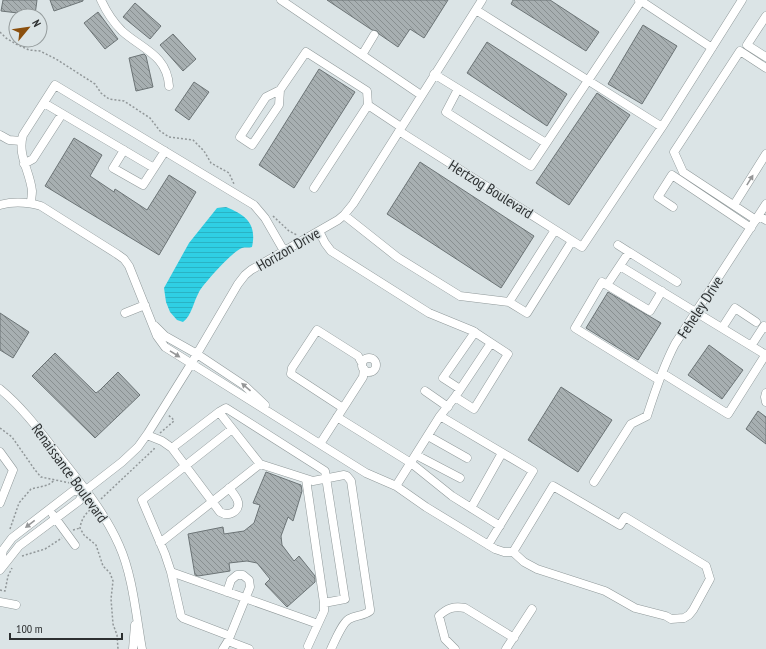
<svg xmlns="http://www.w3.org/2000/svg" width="766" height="649" font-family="'PT Sans Narrow',sans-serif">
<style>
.water{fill:url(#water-rules)}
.building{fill:url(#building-back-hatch);stroke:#6c7476}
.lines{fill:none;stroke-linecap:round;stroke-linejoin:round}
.minor-casing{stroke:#90999a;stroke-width:9}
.path{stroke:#919799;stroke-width:1.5;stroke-dasharray:2 2;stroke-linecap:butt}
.minor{stroke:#fff;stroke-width:8}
.oneway{fill:#969798}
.labels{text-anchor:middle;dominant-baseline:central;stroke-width:3;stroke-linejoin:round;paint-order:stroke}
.street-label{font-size:15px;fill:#2c2f30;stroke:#dbe4e6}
</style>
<defs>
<pattern id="water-rules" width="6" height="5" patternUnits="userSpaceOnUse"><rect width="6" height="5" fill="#2fcfe4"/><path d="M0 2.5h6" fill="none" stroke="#2ab2c4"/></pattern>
<pattern id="building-back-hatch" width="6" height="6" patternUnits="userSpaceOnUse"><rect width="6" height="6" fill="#a7afb1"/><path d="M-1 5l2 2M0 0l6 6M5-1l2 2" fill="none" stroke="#888f90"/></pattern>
</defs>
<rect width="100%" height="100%" fill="#dbe4e6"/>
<path class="water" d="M226,207C246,215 257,224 252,247C249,248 245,247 242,248C233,251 204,283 199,292C193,303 192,315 183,322L177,320L170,312L166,302L164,288L189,243L217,208Z"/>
<path class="building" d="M3,0H37L35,15L1,11Z
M50,0H83V1L54,11Z
M327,0H448L424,38L410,29L398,47L379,34L377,31L372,30Z
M513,0H550L599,32L586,51L511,4Z
M135,3L161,26L150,39L123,17Z
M98,12L118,39L105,49L84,23Z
M643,25L677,46L642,104L608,84Z
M173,34L196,59L183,71L160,45Z
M487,42L567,94L547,126L467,73Z
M144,54L146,56L153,87L136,91L129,58Z
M319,69L355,92L294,188L259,165Z
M194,82L209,92L189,120L175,110Z
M597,93L630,115L569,205L536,183Z
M74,138L102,155L90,176L114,192L115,189L147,210L169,175L196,192L159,255L45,186Z
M420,162L534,236L501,288L387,214Z
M608,292L661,323L638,360L586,328Z
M0,313L29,332L13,358L0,350Z
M709,345L743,370L722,399L688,375Z
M55,353L96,393L100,390L118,372L140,395L95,438L32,376Z
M561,387L612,420L578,472L528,440Z
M758,411L766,417V444L746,429Z
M266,472L301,485L302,491L293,521L288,517L281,536L282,545L294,561L299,556L315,576V582L287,607L265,584L270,579L257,563L247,561L229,563L230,571L198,576L195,575L188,534L223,527L224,534L244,531L254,523L260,505L253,503Z"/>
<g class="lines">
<defs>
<path id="minor" d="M101,0C106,11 113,22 122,31C142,49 167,55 169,86
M281,0L421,95
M641,1L712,48
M476,10L662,127
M766,16L747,45L766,57
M362,55L374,35
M434,74L546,143
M458,89L446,112L531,166L641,1L639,0
M280,90L279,105L252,145L240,137L266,97L280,90L306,52L367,91L368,105
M44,103L154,168
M399,131L582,247L662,127L742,0
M0,135L9,140L21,141
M124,150L113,168L143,185L165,151
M24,164L33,159L62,114
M314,188L368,105L401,127
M31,203C31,199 32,195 32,191C30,171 17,155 23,135L55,85L254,205L265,218L284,251
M0,205C14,201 27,202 41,206L117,254L124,259L129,266L157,336L165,347L366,473L396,486L426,507L495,549L504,552H513L524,562L537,569L605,591L635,608L666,616L671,619L684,618L689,615L693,610L710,579L706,566L625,517L620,525L553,486L513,552
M734,205L766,154
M673,207L658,197L672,175L751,228
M344,215L397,257L460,296L509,302L527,313L572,241
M759,216L766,220
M756,220L683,172L674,152L740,51L766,68
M319,231L325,243L331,251L429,313L473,331L508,354L474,409L455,397
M618,245L629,252
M620,266L766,355
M607,285L629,252L677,282
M509,302L555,230
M125,313L145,305
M155,326L165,336L197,354L245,386L265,405
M722,328L735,308L756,322
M751,346L764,326L766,328
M362 365a7 7 0 1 1 14 0a7 7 0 1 1-14 0Z
M662,373L728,414L766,354
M659,380L575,328L602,282L650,311L662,291
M0,389C22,407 39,430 56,452C79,481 104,511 119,545C133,576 136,616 142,649
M460,389L443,378L475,332
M425,391L448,407
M766,393L765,397L766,402
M343,408L291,374L292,368L317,330L358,356L362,363
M219,412L260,464L313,481L344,475L347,476L351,481L370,609V611C364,616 356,615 349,619C342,623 335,641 331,649
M440,416L533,471L488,545
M337,417L411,463L452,496L500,526
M147,435L162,441L172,448L220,512C228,517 240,512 238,502C237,497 232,492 229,488
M428,436L467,458
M320,444L363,377L364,369
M172,448L219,412L226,408L325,471L345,599L324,603L306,479
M0,452L13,470L0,503
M416,455L460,478
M594,482L631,424L647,416C655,391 663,367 675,344L766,204
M396,486L440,416L455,397L491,343
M471,508L502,453
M53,515L75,545
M160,543L260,464
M0,566L3,550L12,538L73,491L86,490
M0,570L19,546L79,501L86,490L122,462L138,447L148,433L191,364L238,284L245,275L251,270L338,220L344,215L353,204L482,0
M171,572L318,624
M0,602L16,605
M230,636L183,618L181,616L171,572L165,554L142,500L232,429
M228,641L249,649
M308,646L324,611V603
M133,649L135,625
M223,649L228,641L250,587L249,580L243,575H237L231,580L227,592
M455,649L445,639L439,616C447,608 454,606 465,608L514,638
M506,649L532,609"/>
</defs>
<use href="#minor" class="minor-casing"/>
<path class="path" d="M0,32L6,38L16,44L29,50L40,51L56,59L95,84L101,93L109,99L124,101L150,118L160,131L169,137L193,140L204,151L211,163L229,173L234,184
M273,216L289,231L297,235
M0,428L12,437L35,470L41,477L70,483
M160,433L174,421L172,418L168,415
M101,499L154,449L155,446
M90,510C84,515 81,521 80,528L84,535L96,545L103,566L110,573L113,581L111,599L113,624L117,635L118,649
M10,529L19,503L31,489L48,485L55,480
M73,530L80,528
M22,556L45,549L62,538
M0,590L5,591L8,576L12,568"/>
<use href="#minor" class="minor"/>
</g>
<defs><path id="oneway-solid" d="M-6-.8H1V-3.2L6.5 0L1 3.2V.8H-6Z"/></defs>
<g class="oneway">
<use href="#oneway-solid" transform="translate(750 180) rotate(-58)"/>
<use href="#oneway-solid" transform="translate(175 354) rotate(32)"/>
<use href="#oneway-solid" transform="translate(246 387) rotate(-139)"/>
<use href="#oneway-solid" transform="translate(30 524) rotate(142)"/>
</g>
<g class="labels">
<g class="street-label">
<text transform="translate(491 189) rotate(32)">Hertzog Boulevard</text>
<text transform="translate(288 249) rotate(-30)">Horizon Drive</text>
<text transform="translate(700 307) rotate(-57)">Feheley Drive</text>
<text transform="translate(70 473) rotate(54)">Renaissance Boulevard</text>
</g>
</g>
<g transform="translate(28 28) rotate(61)"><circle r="19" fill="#dbe4e6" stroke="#959c9d"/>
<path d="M0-3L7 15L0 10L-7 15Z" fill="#8b4f0d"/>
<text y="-6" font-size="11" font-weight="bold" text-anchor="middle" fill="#2c2f30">N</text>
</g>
<path d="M10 633v6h112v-6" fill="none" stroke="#2c2f30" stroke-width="2"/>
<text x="16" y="633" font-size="12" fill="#2c2f30" stroke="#dbe4e6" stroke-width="3" paint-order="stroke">100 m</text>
</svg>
